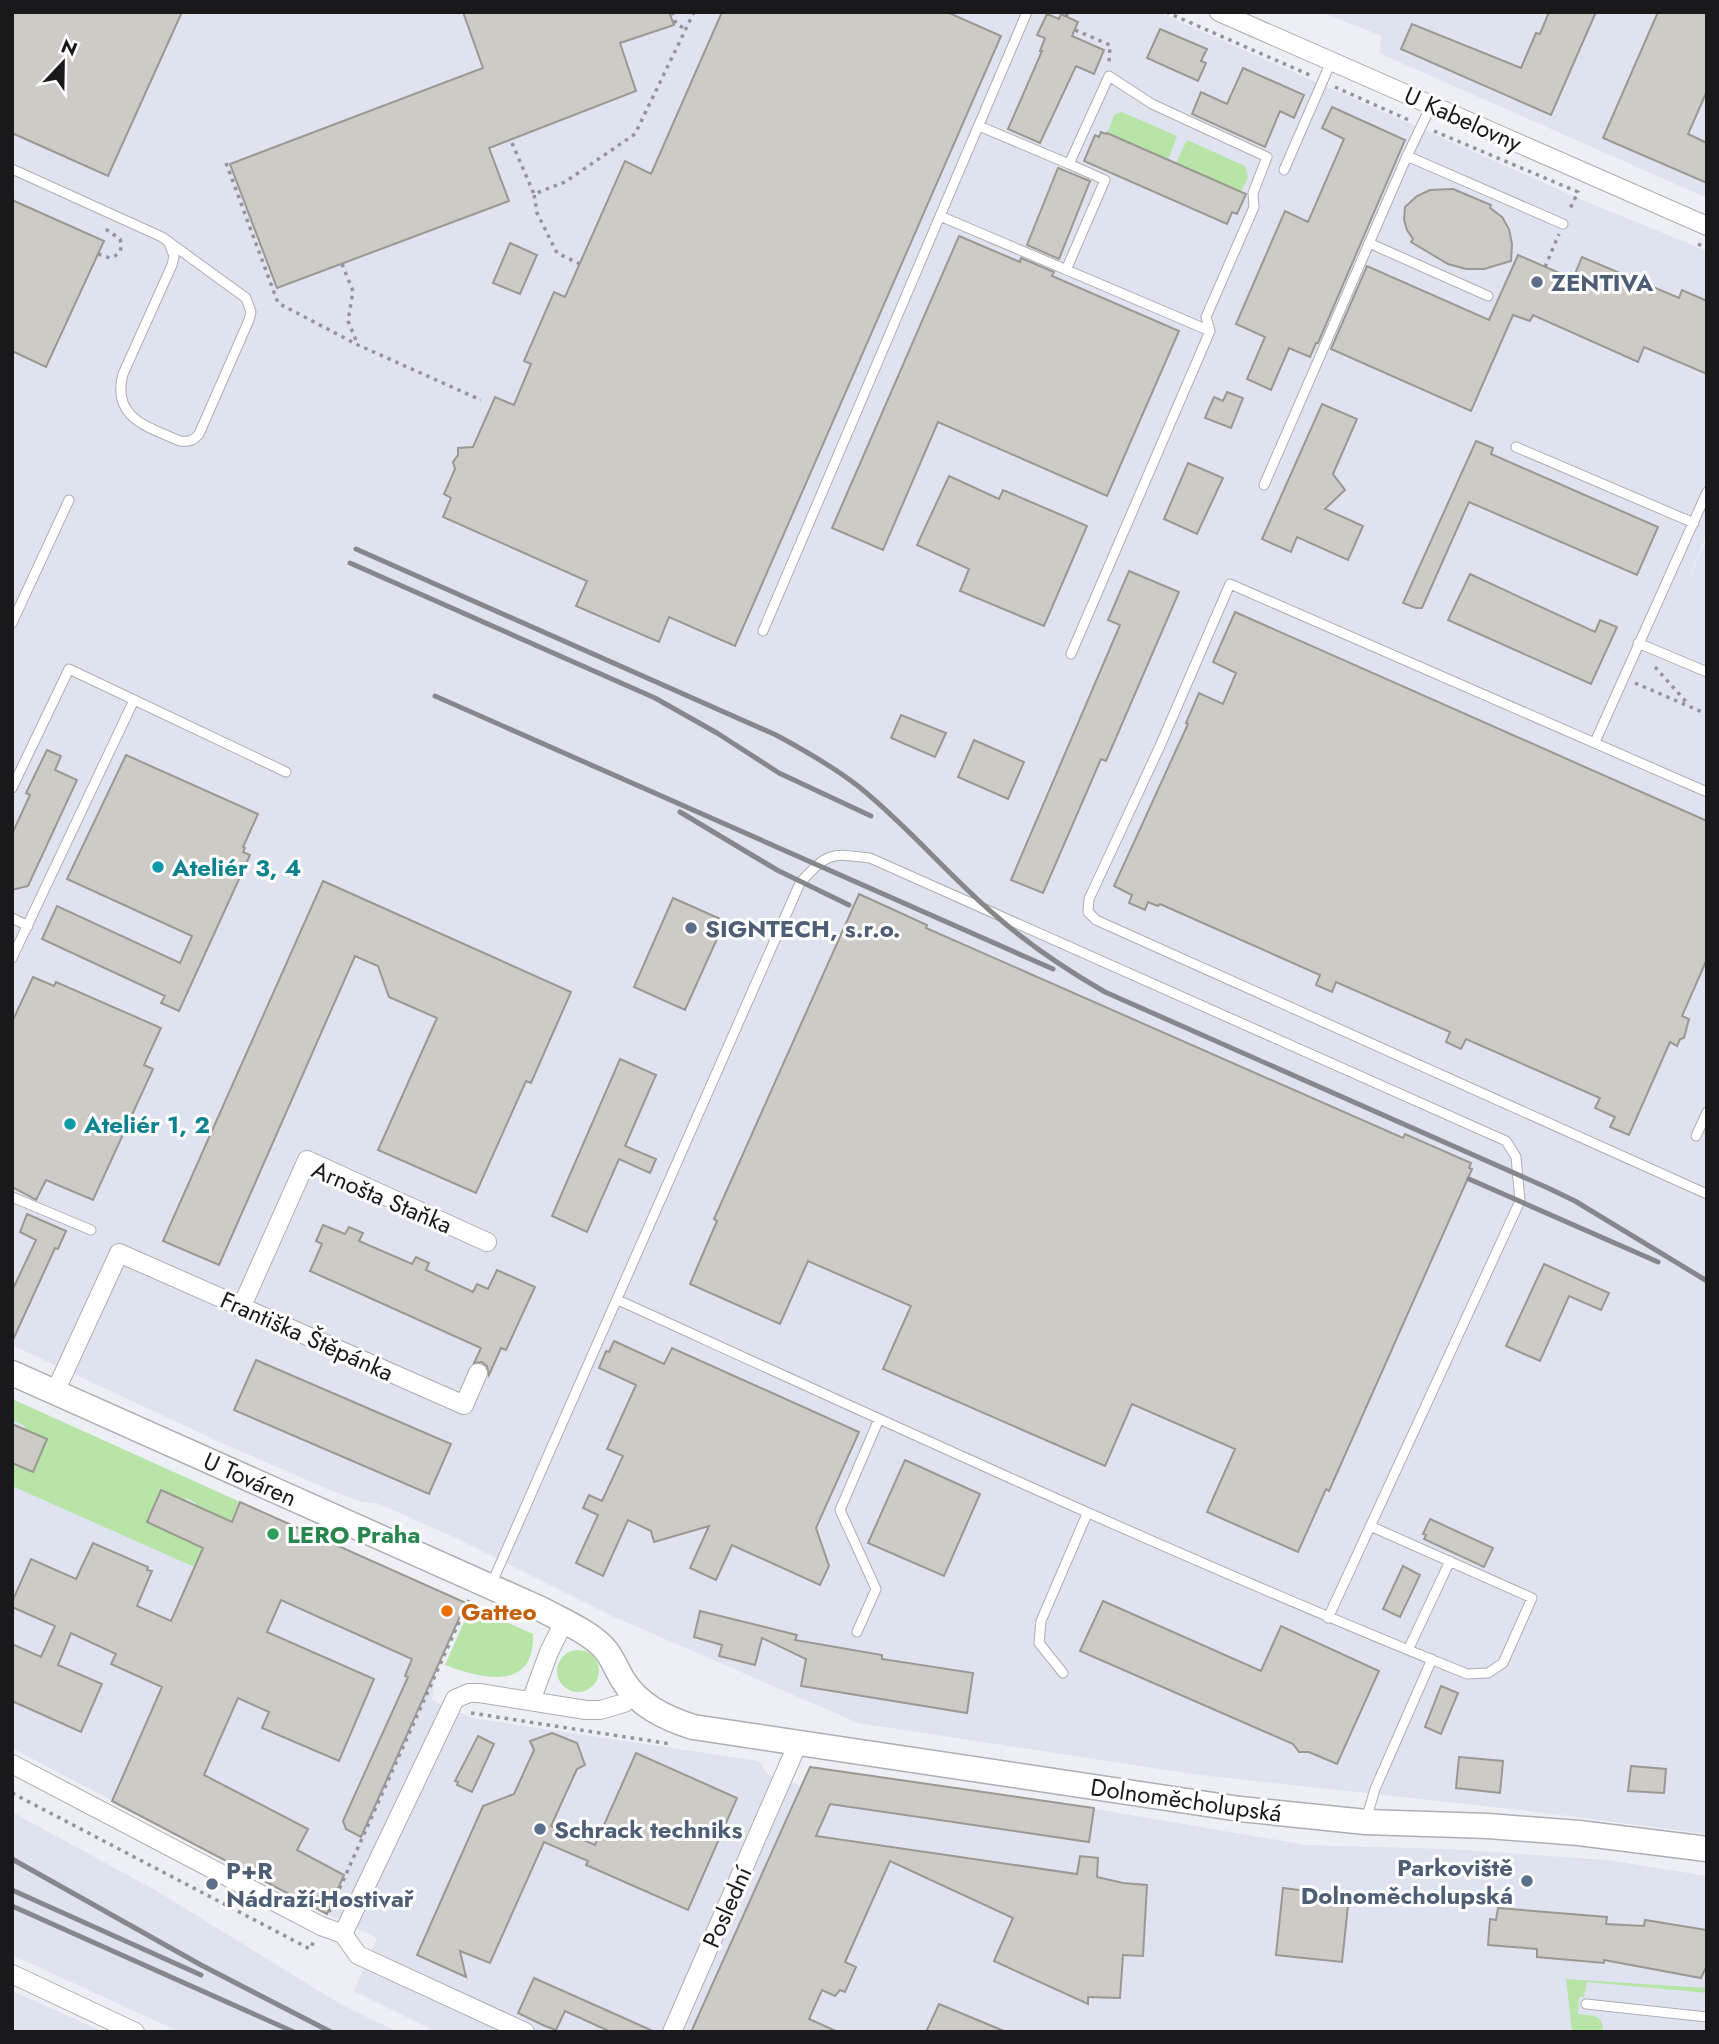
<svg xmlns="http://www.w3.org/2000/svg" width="1719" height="2044" font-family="Jost,sans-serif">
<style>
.built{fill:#dfe3f0}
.green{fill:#b7e5a8;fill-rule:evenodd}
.building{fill:#cecac5;stroke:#9b9892;stroke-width:2}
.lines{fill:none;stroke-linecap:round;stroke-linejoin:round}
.lane-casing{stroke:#acaeb4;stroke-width:11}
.street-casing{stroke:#acaeb4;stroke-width:20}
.secondary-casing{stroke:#acaeb4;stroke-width:27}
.path{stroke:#94959a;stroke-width:3.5;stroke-dasharray:3.5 5;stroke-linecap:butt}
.lane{stroke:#fff;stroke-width:9}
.street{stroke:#fff;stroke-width:18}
.secondary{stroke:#fff;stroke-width:24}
.rail{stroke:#86878b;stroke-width:5}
.service-dot{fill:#5c6f8a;stroke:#fff;stroke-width:2.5}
.culture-dot{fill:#0f9aa8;stroke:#fff;stroke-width:2.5}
.leisure-dot{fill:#2e9e5b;stroke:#fff;stroke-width:2.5}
.food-dot{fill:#e8710a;stroke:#fff;stroke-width:2.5}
.labels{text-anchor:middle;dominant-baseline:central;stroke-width:6;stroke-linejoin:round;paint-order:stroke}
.street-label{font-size:24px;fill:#19191c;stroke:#fff}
.service-label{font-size:24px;font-weight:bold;fill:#4e5e75;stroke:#fff;text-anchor:start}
.culture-label{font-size:24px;font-weight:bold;fill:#0d838f;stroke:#fff;text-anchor:start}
.leisure-label{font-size:24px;font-weight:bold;fill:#27864d;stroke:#fff;text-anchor:start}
.food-label{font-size:24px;font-weight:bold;fill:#c56008;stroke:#fff;text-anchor:start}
</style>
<rect width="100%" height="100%" fill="#edeff5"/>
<path class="built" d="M12,12H1158L1587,202L1707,251V534L1682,593L1707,538V1834L1521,1810L1199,1775L858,1723L612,1616L456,1538L377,1503L362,1502L330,1490L226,1445L12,1345Z
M1321,12H1707V198L1379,53L1382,36Z
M12,1399L466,1603L436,1670L432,1700L472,1718L759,1761L768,1775L801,1786L810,1767L1102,1810L1306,1845L1449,1849L1608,1860L1707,1876V2032H437L354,1991L377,1938L327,1914L12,1748Z
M12,1812L155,1890L342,2005L398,2032H180L12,1955Z
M12,1991L104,2032H12Z"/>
<path class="green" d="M1122,112L1177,136L1168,160L1107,133L1115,114Z
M1187,140L1245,166L1248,177L1241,192L1176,163Z
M12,1399L240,1502L233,1519L243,1524L219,1578L12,1486V1463L33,1472L47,1440L24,1429L25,1426L15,1421L12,1424ZM161,1491L185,1501L186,1498L196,1503V1506L219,1516L204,1548L147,1522Z
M471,1606L533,1634C535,1692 482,1679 445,1665Z
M557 1671a21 21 0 1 1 42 0a21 21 0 1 1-42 0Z
M1566,1979L1707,1988V1993L1587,1982L1584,1997H1579L1578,2014C1591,2015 1604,2014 1603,2032H1572Z"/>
<path class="building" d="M12,12H182L108,176L12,133Z
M463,12H669L674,25L620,43L636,91L489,148L509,201L277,288L230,164L483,68Z
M722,12H947L1001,36L735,646L669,617L659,642L576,606L587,581L443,517L451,498L444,494L455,469L453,462L458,455V448L473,447L495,397L514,405L531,364L524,361L554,292L565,297L625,161L651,174Z
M1549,12H1596L1551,115L1401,49L1412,24L1521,68L1536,33L1540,34Z
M1658,12H1707V91L1688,134L1707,143V183L1603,138Z
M1047,14L1059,19L1061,14L1078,22L1072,36L1104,50L1094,74L1076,66L1040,143L1008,129L1042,51H1040L1045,38L1037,35Z
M1160,29L1207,49L1201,61L1206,63L1198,81L1147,58Z
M1243,68L1304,95L1294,118L1280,111L1265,147L1192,114L1201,92L1227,104Z
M1332,107L1405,140L1318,343H1316L1310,357L1289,348L1271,390L1247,379L1265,337L1236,324L1285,211L1308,222L1344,139L1322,128Z
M1101,132L1106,134L1107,133L1246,194L1237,214L1232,212L1227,224L1084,161L1095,135L1099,137Z
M1058,168L1090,181L1059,259L1027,245Z
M1453,189L1491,205L1490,208L1502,217L1509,229L1512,244L1511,261L1484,269H1466L1448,264L1411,242L1413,239L1407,230L1404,220L1405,207L1417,196L1430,190Z
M12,200L104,241L46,367L12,351Z
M959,236L1020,262L1021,258L1054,272L1052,276L1179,331L1107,496L938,422L883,550L832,528Z
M510,243L537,255L520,294L493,283Z
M1518,255L1573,279L1582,257L1679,298L1682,290L1707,301V374L1644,347L1638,362L1533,315L1530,321L1513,315L1471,411L1331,349L1367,266L1489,320Z
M1227,392L1243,398L1231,428L1205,418L1214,397L1223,401Z
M1322,404L1357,419L1333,474L1345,490L1325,509L1363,526L1348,560L1297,537L1291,552L1262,539Z
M1476,441L1493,448L1491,454L1658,527L1637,575L1469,502L1422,608H1416L1403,603Z
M1188,463L1223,478L1197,534L1164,519Z
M949,476L999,499L1003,490L1087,526L1044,626L960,591L969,569L917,545Z
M1129,571L1179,592L1106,761L1101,759L1043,893L1011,880L1120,625L1108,620Z
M1470,574L1595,632L1600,620L1617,627L1591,684L1448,620Z
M1235,612L1707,821V959L1682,1016L1689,1019L1684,1038L1680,1039L1677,1046L1670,1042L1629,1135L1610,1127L1615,1117L1595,1108L1600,1098L1466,1039L1461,1049L1446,1042L1450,1032L1336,982L1332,992L1316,985L1320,975L1160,904L1158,906L1148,902L1145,910L1129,903L1132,895L1114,886L1188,724L1186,723L1199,693L1223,704L1236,673L1213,662Z
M901,715L946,733L935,757L891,738Z
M974,740L1024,762L1008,799L958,777Z
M47,750L61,756L55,770L77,780L28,886L12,890V834L30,795L26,793Z
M126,755L258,814L243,847L245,848L243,852L250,855L179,1011L161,1003L165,996L42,939L57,906L180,963L192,936L67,879Z
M323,881L571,992L531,1083L526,1081L476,1193L378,1150L437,1018L389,997L378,966L355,956L219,1265L163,1241Z
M859,894L927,925L926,928L1403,1138L1405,1134L1471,1163L1469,1168L1472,1169L1329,1491L1326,1489L1298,1552L1207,1512L1235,1449L1132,1404L1105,1466L883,1369L911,1306L808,1261L780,1324L690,1284L717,1221L714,1219Z
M673,898L725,921L685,1010L634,987Z
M33,977L54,986L56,982L161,1028L144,1065L153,1069L93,1200L46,1180L36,1200L12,1187V1022Z
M620,1059L656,1075L625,1146L656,1159L650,1173L619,1159L587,1232L552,1216Z
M27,1214L66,1231L58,1249L55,1248L12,1342V1291L36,1240L20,1232Z
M323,1225L345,1234L349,1227L363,1233L359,1241L412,1264L416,1257L429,1263L426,1270L473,1292L477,1284L488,1289L497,1270L535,1287L506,1350L501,1348L489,1375L487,1366L482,1362L474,1363L481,1348L310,1271L322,1244L316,1241Z
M1544,1264L1609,1293L1601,1310L1569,1296L1540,1361L1506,1346Z
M614,1341L664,1364L672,1348L859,1432L816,1528L829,1566L820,1585L732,1545L716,1580L690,1568L709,1526L654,1542L651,1531L628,1520L603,1576L576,1563L598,1515L583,1508L589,1495L602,1501L623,1456L607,1449L636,1385L599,1368L606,1351L609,1352Z
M256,1360L451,1444L429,1494L234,1410Z
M12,1424L47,1439L33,1472L12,1463Z
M905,1460L980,1494L944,1576L868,1543Z
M161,1490L232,1522L240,1502L466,1603L361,1837L346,1829L343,1821L408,1677L405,1676L412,1659L281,1600L267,1632L374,1679L339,1761L262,1728L269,1712L238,1698L204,1775L308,1829L297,1850L344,1875L327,1914L112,1801L162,1687L111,1664L116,1654L71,1633L58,1665L102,1684L81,1732L12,1701V1644L41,1657L55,1626L12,1607V1602L31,1559L76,1579L93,1543L148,1567L147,1570L152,1571L137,1606L171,1621L203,1548L147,1522Z
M1430,1519L1493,1548L1484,1567L1424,1539L1426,1535L1423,1534Z
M1403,1566L1420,1575L1400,1617L1383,1609Z
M1103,1601L1261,1671L1281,1626L1379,1671L1337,1764L1309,1752H1299L1293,1744L1080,1651Z
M700,1611L797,1635L795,1640L882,1655V1659L973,1673L967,1713L801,1686L806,1659L762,1638L755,1665L719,1656L722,1645L694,1637Z
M1441,1686L1458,1693L1441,1734L1425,1727Z
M552,1733L577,1743L585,1765L577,1769L551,1826L595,1845L636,1753L737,1798L688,1910L586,1865L588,1861L544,1842L490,1963L460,1951L466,1977L417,1955L483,1806L514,1794L534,1750L530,1741Z
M478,1736L494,1744L472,1792L457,1785L458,1782L455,1781Z
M1459,1757L1503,1761L1500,1793L1456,1788Z
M1631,1766L1666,1769L1664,1793L1628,1791Z
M810,1767L1094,1808L1089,1842L830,1804L816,1836L1077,1874L1080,1856L1098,1858L1097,1877L1123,1883L1147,1885L1143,1956L1123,1955L1120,1998L1088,1997V2004L994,1961L1013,1918L890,1861L845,1962L856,1967L845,1992L840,1990L835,1996L822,1990L809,2019L838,2032H691Z
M1283,1888L1349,1896L1342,1962L1276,1955Z
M1498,1908L1607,1917L1606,1924L1644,1926L1645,1920L1707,1930V1965L1701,1978L1604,1960V1963L1537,1957V1949L1488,1945L1490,1919L1496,1920Z
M534,1978L615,2014L655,2032H611L565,2011L556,2030L545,2026L518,2013Z
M939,2004L1004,2031V2032H926Z"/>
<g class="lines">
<defs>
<path id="lane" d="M979,126L1069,164L1109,76L1152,104L1267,157L1253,193L1254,207L1206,317L1210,331L1071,654
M1407,156L1563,224
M12,169L162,237L246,298L251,312L249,320L199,434C193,441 189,442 180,441C148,427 111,418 123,374L172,265L174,256L169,243
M1284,170L1331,62
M940,216L1210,331
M1369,243L1488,296
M1066,270L1105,180L1069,164
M1516,447L1694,523
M1264,485L1407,156L1431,106
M12,623L69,500
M763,631L1027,12
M1638,643L1707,672
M1595,742L1707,492
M12,788L69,669L286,772
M1707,792L1230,584L1160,746L1089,899L1088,912L1096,920L1707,1194
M12,918L28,926
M12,958L134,700
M1696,1136L1707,1112
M12,1197L91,1230
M618,1300C899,1428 1180,1558 1467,1674L1488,1673L1503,1663L1532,1598L1370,1526
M491,1585L800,883C828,852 830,853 870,858L1506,1141L1516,1157L1520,1201L1328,1618
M857,1632L876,1589L840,1510L879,1419
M1408,1650L1450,1561
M1063,1673L1039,1643L1041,1621L1087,1514
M1366,1820L1375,1789L1432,1659
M1586,2004L1707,2017"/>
<path id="street" d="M1219,12L1707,226
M241,1308L307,1160L487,1242
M55,1392L119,1253L464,1405L478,1373
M531,1701L549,1652L564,1622
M12,1764L321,1926L343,1934L358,1955L525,2032
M343,1934L455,1699L469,1693H479L586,1710H600L614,1706L624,1703L633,1695
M12,1974L135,2032
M672,2032L798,1743"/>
<path id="secondary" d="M12,1373L543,1610C563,1621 587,1631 603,1647C612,1656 616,1669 623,1680C638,1705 665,1718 693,1727L1240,1809L1366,1822L1488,1826L1579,1833L1707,1849"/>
</defs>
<use href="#lane" class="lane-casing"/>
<use href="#street" class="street-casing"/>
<use href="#secondary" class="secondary-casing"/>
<path class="path" d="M672,12L676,24L686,29
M1166,12L1312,76
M1066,17L1068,12
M1075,30L1110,45L1109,64
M1335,87L1411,121
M1434,131L1578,192L1569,211
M512,143L534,194
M226,163L278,303L358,345L481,400
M1698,244L1707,248
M98,254L110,258C120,255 123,249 120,239L107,230L108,227
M342,264L353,291L348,321L358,345
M580,264L557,253L537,213L534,194L565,182L635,134L694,12
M1545,267L1559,234
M1655,667L1689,705
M1635,683L1707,714
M471,1713L671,1744
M12,1793L310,1949L314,1941
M329,1912L469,1600"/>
<use href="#lane" class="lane"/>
<use href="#street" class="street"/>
<use href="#secondary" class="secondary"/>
<path class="rail" d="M356,549L776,735C804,750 832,766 858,786C907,825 947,874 995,915C1029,945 1065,969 1105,992L1548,1188L1575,1201L1707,1281
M350,563L655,698L717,733L779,773L871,816
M435,696L1053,969
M680,812L777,870L849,905
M1469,1179L1658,1262
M12,1859L201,1965L331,2032
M12,1890L201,1975
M12,1906L294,2032"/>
</g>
<g class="service-dot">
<circle cx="1537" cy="282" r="7"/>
<circle cx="691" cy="928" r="7"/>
<circle cx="540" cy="1829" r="7"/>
<circle cx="1527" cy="1881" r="7"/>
<circle cx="212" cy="1884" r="7"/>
</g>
<g class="culture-dot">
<circle cx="158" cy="867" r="7"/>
<circle cx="70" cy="1124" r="7"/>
</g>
<circle class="leisure-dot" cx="273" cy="1534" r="7"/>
<circle class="food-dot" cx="447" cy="1611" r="7"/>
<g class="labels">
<g class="street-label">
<text transform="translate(1463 119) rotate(24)">U Kabelovny</text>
<text transform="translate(382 1197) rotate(23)">Arnošta Staňka</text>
<text transform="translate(307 1336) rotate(24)">Františka Štěpánka</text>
<text transform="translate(250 1479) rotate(24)">U Továren</text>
<text transform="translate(1186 1800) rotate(8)">Dolnoměcholupská</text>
<text transform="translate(727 1907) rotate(-66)">Poslední</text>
</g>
<g class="service-label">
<text x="1551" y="282">ZENTIVA</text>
<text x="705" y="928">SIGNTECH, s.r.o.</text>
<text x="554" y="1829">Schrack techniks</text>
<text x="1513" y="1867" text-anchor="end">Parkoviště<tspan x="1513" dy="28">Dolnoměcholupská</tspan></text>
<text x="226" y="1870">P+R<tspan x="226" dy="28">Nádraží-Hostivař</tspan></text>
</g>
<g class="culture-label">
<text x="172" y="867">Ateliér 3, 4</text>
<text x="84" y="1124">Ateliér 1, 2</text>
</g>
<g class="leisure-label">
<text x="287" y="1534">LERO Praha</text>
</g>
<g class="food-label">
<text x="461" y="1611">Gatteo</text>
</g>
</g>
<rect width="1719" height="2044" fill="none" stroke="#19191c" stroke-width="28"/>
<g transform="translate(63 63) rotate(22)" stroke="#ffffff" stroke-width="5" paint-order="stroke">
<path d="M0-5L12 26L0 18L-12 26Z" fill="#19191c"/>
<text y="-10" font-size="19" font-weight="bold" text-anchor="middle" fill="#19191c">N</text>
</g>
</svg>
